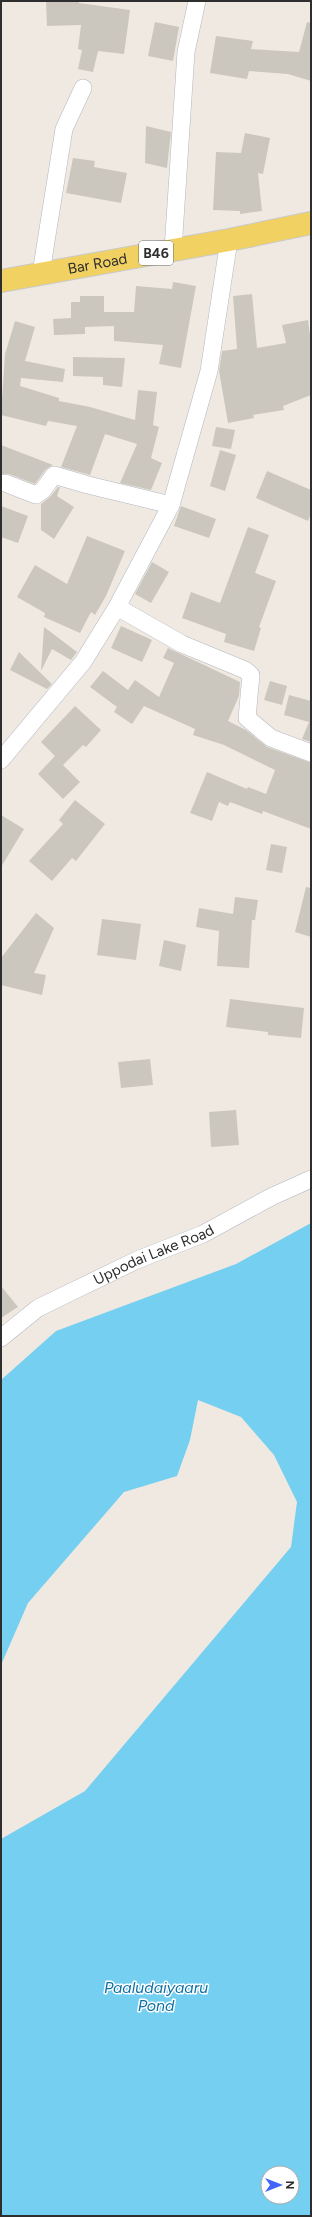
<svg xmlns="http://www.w3.org/2000/svg" width="312" height="2217" font-family="Figtree,sans-serif">
<style>
.water{fill:#75cff0;fill-rule:evenodd}
.building{fill:#cbc7bf}
.lines{fill:none;stroke-linecap:round;stroke-linejoin:round}
.minor-casing{stroke:#b4b7c1;stroke-width:18}
.major-casing{stroke:#c9c9c9;stroke-width:24}
.minor{stroke:#fff;stroke-width:17}
.major{stroke:#f2d163;stroke-width:22}
.labels{text-anchor:middle;dominant-baseline:central;stroke-width:3;stroke-linejoin:round;paint-order:stroke}
.shield{fill:#fff;stroke:#6d6d6d;stroke-width:1}
.shield-label{font-size:14px;font-weight:bold;fill:#2e2e2e}
.street-label{font-size:15px;fill:#2e2e2e;stroke:#fff}
.water-label{font-size:16px;font-style:italic;fill:#0d6fa3;stroke:#fff}
</style>
<rect width="100%" height="100%" fill="#efe9e1"/>
<path class="water" d="M311,1223V2216H1V1839L85,1791L291,1547L297,1502L274,1455L241,1417L198,1400L190,1440L177,1476L124,1492L28,1603L1,1665V1380L56,1331L236,1264ZM268,2173H292V2197H268Z"/>
<path class="building" d="M46,1H79V3L130,10L124,54L98,51L93,72L78,69L82,50L78,49L81,25L47,26Z
M155,22L179,27L173,61L148,56Z
M307,22L311,23V81L288,74L249,71L247,79L210,73L216,36L253,41L251,49L299,52Z
M146,126L171,132L167,168L145,163Z
M245,133L270,138L263,174L258,173L262,211L240,214V211L213,210L216,152L241,153Z
M73,158L95,161L94,167L127,173L121,203L66,193Z
M173,282L196,286L181,368L159,364L163,345L114,341V326L85,327V334L54,335L53,319L71,318V302H80V296H104V312H134L136,286L172,289Z
M252,294L257,348L286,343L282,325L308,320L311,343V395L283,406L284,410L253,415L254,418L228,423L219,371L222,351L237,349L233,296Z
M15,321L35,327L25,361L65,369L63,382L21,378L20,386L59,398V401L90,407L135,420L138,390L157,392L153,425L159,427L151,458L162,463L151,490L120,483L137,444L105,434L90,475L61,467L77,426L48,421L46,426L1,415L5,354Z
M73,357L125,358L122,387L103,385V377L73,376Z
M216,427L235,430L231,449L212,446Z
M1,445L53,465L46,469L35,484L9,474H1Z
M220,450L236,455L225,491L210,486Z
M267,471L311,490V512L308,521L256,498Z
M58,487H60L57,496L74,507L54,539L41,530V504L51,496Z
M1,506L28,516L18,543L1,537Z
M181,506L216,519L209,538L174,526Z
M248,527L269,535L255,573L276,581L259,627L261,628L254,651L224,642L226,634L182,618L191,592L220,603Z
M87,536L125,551L106,596L95,615L91,612L80,633L44,617L45,613L17,597L35,565L67,584Z
M152,562L169,572L151,603L135,594Z
M121,626L152,640L142,662L111,648Z
M44,627L77,652L71,660L52,649L41,671Z
M168,648L240,682L239,696L228,721L246,730L267,747L311,763V829L263,811L262,814L230,802L228,806L219,802L212,821L190,813L207,772L247,789L248,787L266,794L275,770L224,745L193,735L195,729L144,706L132,724L114,712L117,707L90,687L103,671L128,690L135,680L159,697L174,663L163,658Z
M19,652L52,684L47,689L10,670Z
M270,681L287,686L282,705L264,700Z
M289,695L311,701V742L302,739L309,722L284,715Z
M75,706L101,730L86,747L83,745L63,765L80,782L63,799L38,774L55,756L41,742Z
M75,800L105,824L76,861L72,858L52,881L29,861L63,824L59,820Z
M1,815L24,829L1,867Z
M271,844L287,847L282,873L266,870Z
M306,887L311,888V937L295,932Z
M235,897L258,900L255,920H252L249,968L217,966L219,931L196,927L199,908L233,914Z
M36,913L54,928L34,973L46,975L42,995L1,985V958Z
M102,919L141,924L136,960L97,955Z
M164,940L186,945L181,971L159,966Z
M230,999L304,1008L301,1038L268,1035V1032L226,1027Z
M150,1059L153,1085L121,1088L118,1062Z
M236,1110L239,1145L211,1147L209,1112Z
M1,1286L18,1307L1,1318Z"/>
<g class="lines">
<defs>
<g id="minor">
<path d="M173,250L186,52L197,1"/>
<path d="M41,273L64,129L83,88"/>
<path d="M5,483L36,495L43,490L54,475L88,485L171,505"/>
<path d="M117,607L182,644L245,670L251,675L247,718L271,738L311,753"/>
<path d="M1,760L83,662L117,607L171,505L209,371L229,240"/>
<path id="s1" d="M1,1338L38,1308L137,1260L203,1234L271,1197L311,1179"/>
</g>
<g id="major">
<path id="s2" d="M1,281L229,240L311,223"/>
</g>
</defs>
<use href="#minor" class="minor-casing"/>
<use href="#major" class="major-casing"/>
<use href="#minor" class="minor"/>
<use href="#major" class="major"/>
</g>
<g class="labels">
<rect class="shield" x="139" y="241" width="34" height="24" rx="3"/>
<g class="shield-label">
<text x="156" y="253">B46</text>
</g>
<g class="street-label">
<text stroke="none"><textPath href="#s2" startOffset="98">Bar Road</textPath></text>
<text stroke="none"><textPath href="#s1" startOffset="175">Uppodai Lake Road</textPath></text>
</g>
<g class="water-label">
<text x="156" y="1987">Paaludaiyaaru<tspan x="156" dy="18">Pond</tspan></text>
</g>
</g>
<rect width="312" height="2217" fill="none" stroke="#2e2e2e" stroke-width="4"/>
<g transform="translate(280 2185) rotate(90)"><circle r="19" fill="#ffffff" stroke="#ababab"/>
<path d="M0-3L7 15L0 10L-7 15Z" fill="#4264fb"/>
<text y="-6" font-size="11" font-weight="bold" text-anchor="middle" fill="#2e2e2e">N</text>
</g>
</svg>
